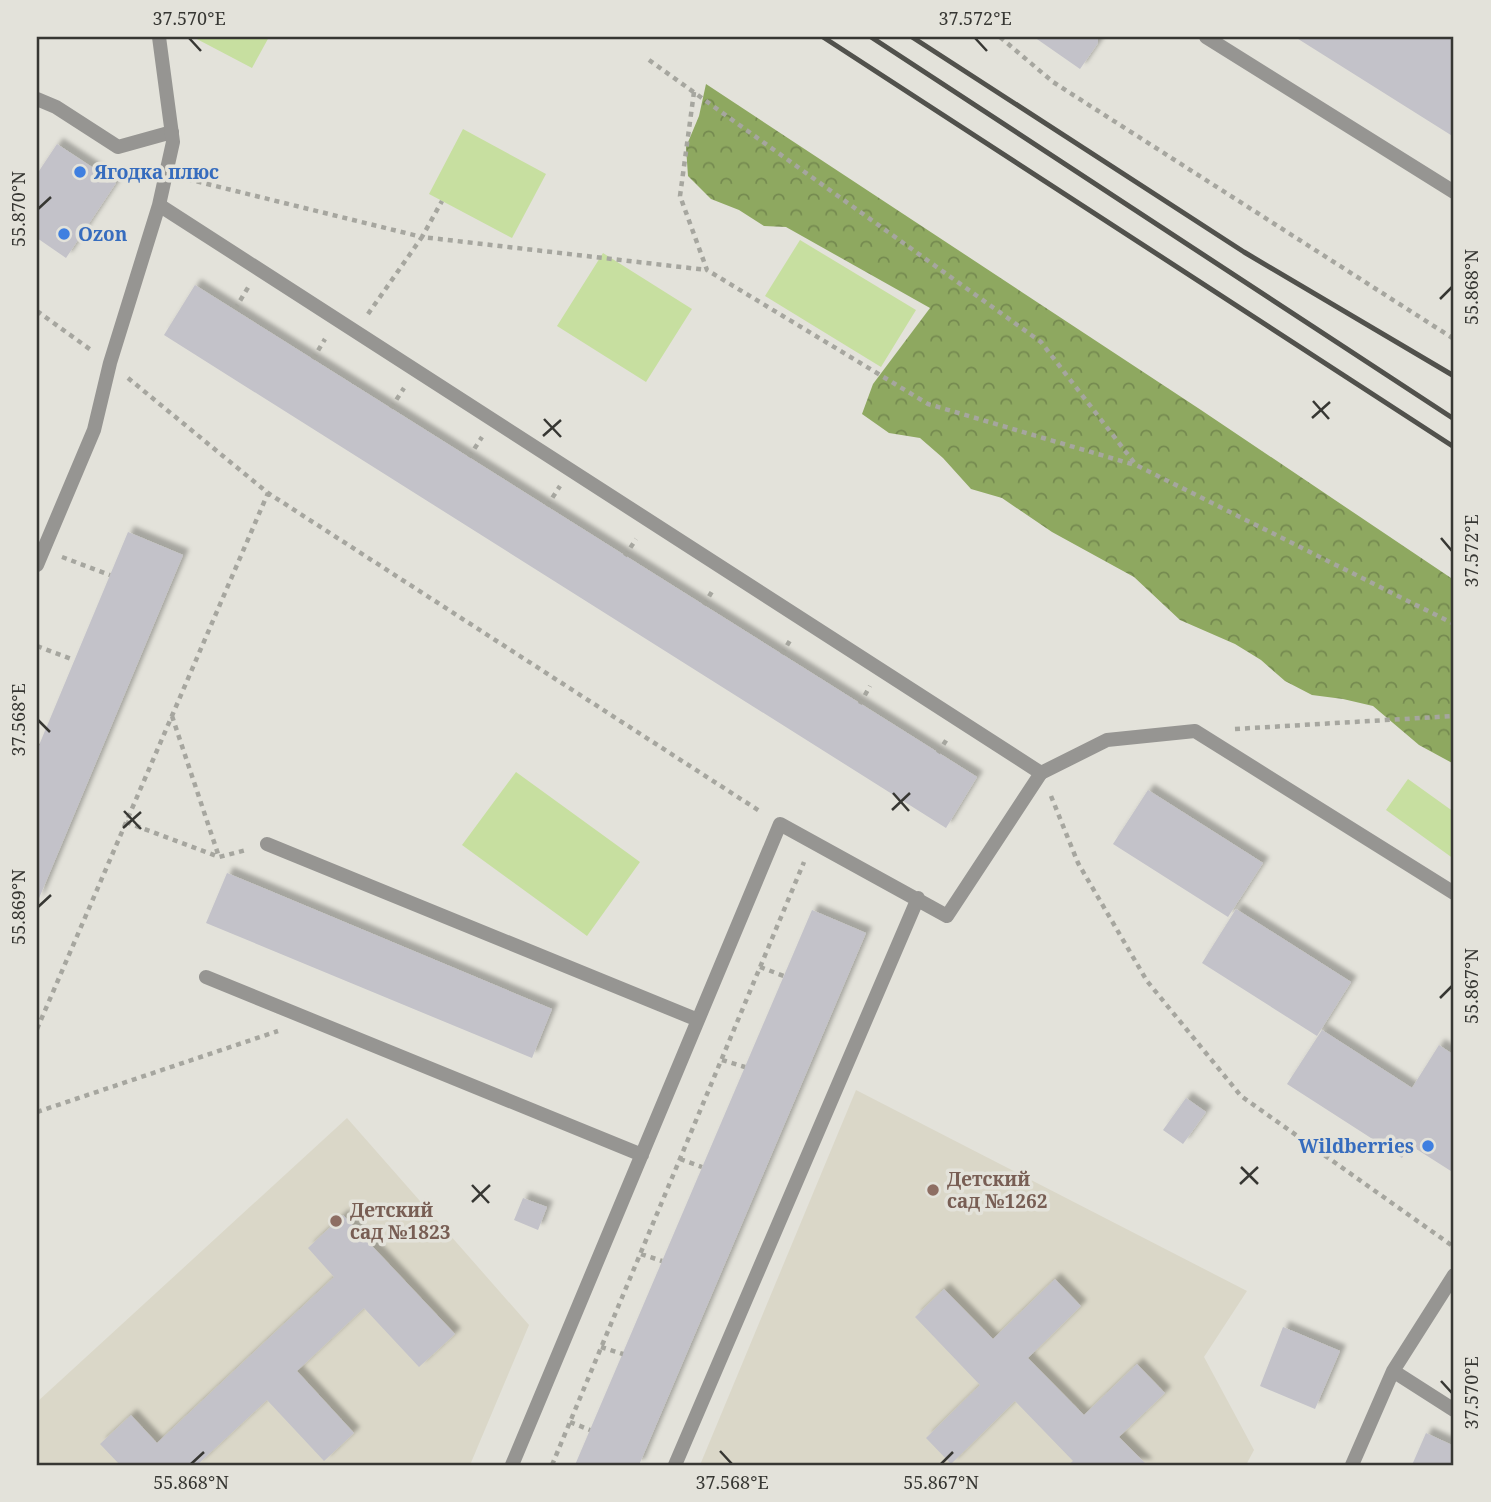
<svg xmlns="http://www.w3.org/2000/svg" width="1491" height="1502" font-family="'Noto Serif',serif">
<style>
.built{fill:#dad7c8}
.green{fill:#c7dfa0}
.forest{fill:url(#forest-crowns)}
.building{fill:#c3c2c9;filter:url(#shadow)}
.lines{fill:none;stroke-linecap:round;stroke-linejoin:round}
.path{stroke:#a6a69f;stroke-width:4.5;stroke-dasharray:5 5;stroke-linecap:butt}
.lane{stroke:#969592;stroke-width:14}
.street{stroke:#969592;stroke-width:14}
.rail{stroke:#51514c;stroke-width:5}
.ticks{fill:none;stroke:#373733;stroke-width:2.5}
.shop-dot{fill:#3f7fe0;stroke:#e3e2da;stroke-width:2.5}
.education-dot{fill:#8d6e63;stroke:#e3e2da;stroke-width:2.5}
.labels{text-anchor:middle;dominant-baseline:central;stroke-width:7;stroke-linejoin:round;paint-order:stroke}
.shop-label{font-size:19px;font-weight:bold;fill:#366cbe;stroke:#e3e2da;text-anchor:start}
.education-label{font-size:19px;font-weight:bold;fill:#785e54;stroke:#e3e2da;text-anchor:start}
.neatline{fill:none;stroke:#373733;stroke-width:2.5}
.ticks-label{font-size:18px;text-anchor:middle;fill:#373733}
</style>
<defs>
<pattern id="forest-crowns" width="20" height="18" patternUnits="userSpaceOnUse" patternTransform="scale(1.75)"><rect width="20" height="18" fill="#8ea860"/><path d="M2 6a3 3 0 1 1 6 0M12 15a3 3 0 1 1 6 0" fill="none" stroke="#758a50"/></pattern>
<filter id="shadow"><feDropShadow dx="6" dy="-6" stdDeviation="2" flood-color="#0004"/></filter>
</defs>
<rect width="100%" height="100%" fill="#e3e2da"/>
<path class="built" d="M856,1090L1247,1291L1204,1357L1254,1450L1246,1465H700Z
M347,1118L529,1325L470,1465H39L37,1463V1402Z"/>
<path class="green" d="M193,37H269L252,68Z
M463,129L546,174L512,238L429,194Z
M800,240L916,310L881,367L765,296Z
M603,253L692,309L646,382L557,326Z
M516,772L640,862L587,936L462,845Z
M1408,779L1454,812V859L1386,810Z"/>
<path class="forest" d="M706,84L1201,410L1454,580V764L1419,745L1373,706L1343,699L1312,695L1285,681L1261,660L1235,644L1180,620L1134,577L1052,532L1002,498L971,489L943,458L920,438L889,433L862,414L873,384L930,308L786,227L764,226L739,210L711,199L688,176L686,147L699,116Z"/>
<path class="building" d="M1034,37H1098V43L1080,69Z
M1295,37H1454V137Z
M57,144L116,183L66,258L37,238V174Z
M195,285L977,777L946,828L164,335Z
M128,532L183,555L37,903V750Z
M1148,790L1263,863L1228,917L1113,844Z
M227,873L552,1009L532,1058L206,923Z
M1236,909L1351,982L1317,1036L1202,963Z
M812,910L866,933L639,1465H575Z
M1322,1030L1412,1088L1439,1045L1454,1055V1173L1410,1145L1402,1158L1287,1084Z
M1186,1098L1206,1112L1183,1144L1163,1130Z
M523,1198L547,1207L538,1230L514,1220Z
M343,1215L455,1334L419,1367L364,1308L297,1371L354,1433L324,1461L267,1400L197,1465H120L100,1444L131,1415L157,1443L334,1277L308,1248Z
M1055,1279L1081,1306L1028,1358L1084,1415L1137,1364L1165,1393L1119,1437L1147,1465H1068L1073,1461L1015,1401L951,1464L926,1438L980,1385L915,1317L944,1289L993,1339Z
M1283,1327L1340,1351L1315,1409L1260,1386Z
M1426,1433L1454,1446V1465H1412Z"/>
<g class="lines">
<path class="path" d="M1000,37L1053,82L1454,339
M649,60L1041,342L1136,465L1454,624
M694,92L680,196L707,270L928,404L1135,465
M187,179L422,237L442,201
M235,309L249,286
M37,311L91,350
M368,314L422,237L707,270
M313,359L325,339
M128,378L268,493L761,812
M391,408L404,388
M469,457L482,437
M547,506L560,486
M625,556L636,539
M62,557L110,575
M704,605L714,588
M37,646L74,660
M782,654L792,637
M860,704L870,686
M172,716L219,857
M1235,729L1454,716
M37,745L39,746
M938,753L947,739
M1051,796L1078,863L1147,981L1241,1096L1454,1247
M126,822L219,857L246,850
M760,967L784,976
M37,1029L268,493
M722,1060L745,1067
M37,1112L278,1031
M680,1159L702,1167
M641,1254L662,1261
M601,1347L623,1354
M570,1422L590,1430
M552,1465L804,862"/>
<path class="lane" d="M37,99L56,107L118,147L172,132
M267,844L698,1020
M206,977L642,1155
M1393,1371L1454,1410
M512,1465L780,824L947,916L1041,773
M675,1465L918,898
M1352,1465L1393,1371L1454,1275"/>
<path class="street" d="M1206,37L1454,192
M159,205L1041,773L1107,740L1195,731L1454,893
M37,565L94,430L110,363L159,205L173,142L159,37"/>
<path class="rail" d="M823,37L1454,447
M871,37L1454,419
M912,37L1244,252L1454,376"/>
</g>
<path class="ticks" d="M189,38L201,51M975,38L987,51M38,209L51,197M1440,299L1452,287M1313,401L1329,419M1312,418L1330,402M544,419L561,437M543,436L561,420M1441,538L1452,551M38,720L50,732M893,793L909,811M892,810L910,793M124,811L141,829M123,828L141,812M38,907L51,895M1440,998L1452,986M1241,1167L1258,1184M1240,1184L1258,1167M472,1185L489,1203M472,1202L490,1185M1441,1381L1452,1393M720,1451L732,1464M191,1464L204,1452M941,1464L953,1452"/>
<g class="shop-dot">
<circle cx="80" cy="172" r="7"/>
<circle cx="64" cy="234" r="7"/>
<circle cx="1428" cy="1146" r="7"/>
</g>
<g class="education-dot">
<circle cx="933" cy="1190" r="7"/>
<circle cx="336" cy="1221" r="7"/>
</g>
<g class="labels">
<g class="shop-label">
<text x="94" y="172">Ягодка плюс</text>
<text x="78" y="234">Ozon</text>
<text x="1414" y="1146" text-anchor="end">Wildberries</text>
</g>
<g class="education-label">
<text x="947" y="1179">Детский<tspan x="947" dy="22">сад №1262</tspan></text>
<text x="350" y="1210">Детский<tspan x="350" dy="22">сад №1823</tspan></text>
</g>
</g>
<rect width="1491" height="1502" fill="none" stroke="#e3e2da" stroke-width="77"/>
<rect x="38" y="38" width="1414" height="1426" class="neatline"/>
<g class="ticks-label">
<text x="189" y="25">37.570°E</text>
<text x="975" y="25">37.572°E</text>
<text transform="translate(19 209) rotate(-90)" y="6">55.870°N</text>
<text transform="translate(1472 287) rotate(-90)" y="6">55.868°N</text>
<text transform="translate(1472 551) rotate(-90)" y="6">37.572°E</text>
<text transform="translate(19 720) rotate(-90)" y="6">37.568°E</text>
<text transform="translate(19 907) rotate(-90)" y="6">55.869°N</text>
<text transform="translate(1472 986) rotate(-90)" y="6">55.867°N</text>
<text transform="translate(1472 1393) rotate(-90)" y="6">37.570°E</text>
<text x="191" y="1489">55.868°N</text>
<text x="732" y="1489">37.568°E</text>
<text x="941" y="1489">55.867°N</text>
</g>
</svg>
